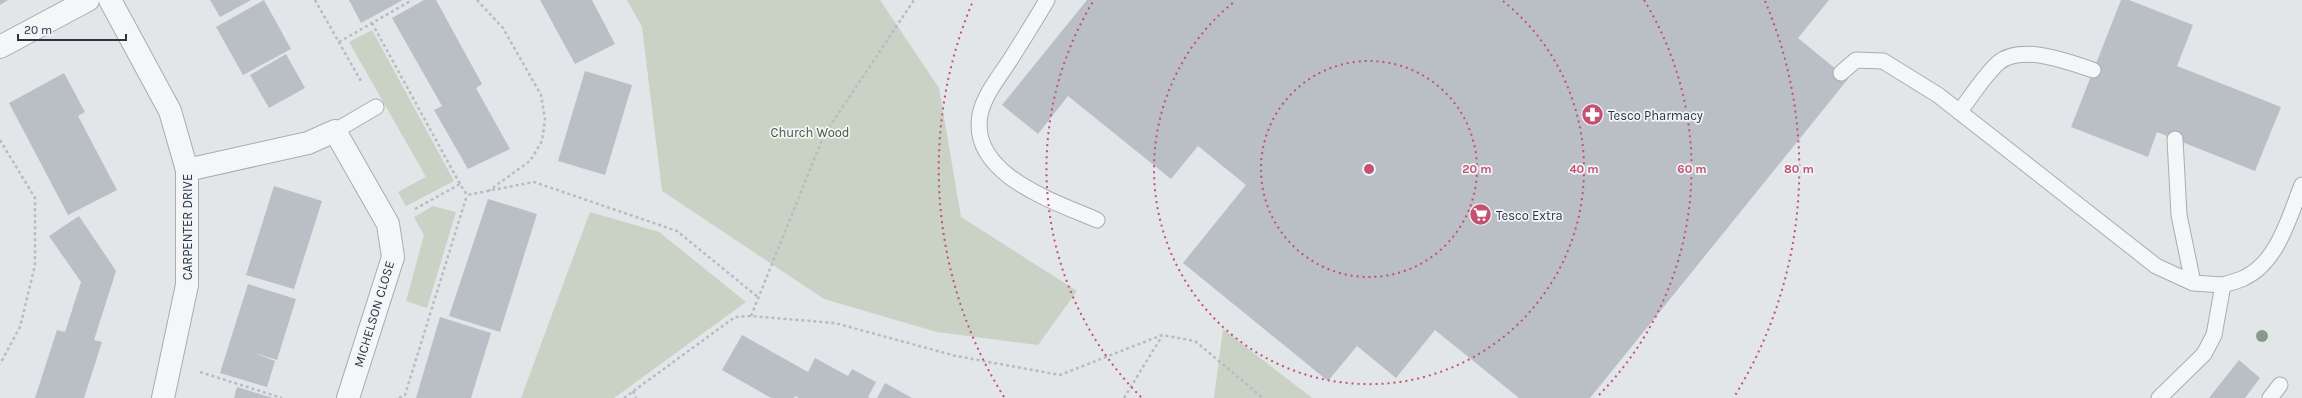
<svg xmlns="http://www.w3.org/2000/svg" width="2302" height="398" font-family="Karla,sans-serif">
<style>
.green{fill:#c9d2c4}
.building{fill:#babfc5}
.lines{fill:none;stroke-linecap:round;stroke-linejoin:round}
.lane-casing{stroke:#a7adb3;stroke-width:17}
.street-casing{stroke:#a7adb3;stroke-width:24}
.path{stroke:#b8bcc1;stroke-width:2.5;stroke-dasharray:3 3;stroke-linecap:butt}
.lane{stroke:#f4f6f8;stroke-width:15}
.street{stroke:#f4f6f8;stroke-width:22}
.tree{fill:#8b9989}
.ring{fill:none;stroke:#c35270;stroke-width:2;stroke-dasharray:2 4}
.labels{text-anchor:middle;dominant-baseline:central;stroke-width:3.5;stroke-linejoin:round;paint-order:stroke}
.poi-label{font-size:13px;fill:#2b3540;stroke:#f1f4f7;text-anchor:start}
.park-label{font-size:13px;fill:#445a3a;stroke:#f1f4f7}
.street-label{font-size:13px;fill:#2b3540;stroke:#f1f4f7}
.centre{fill:#c35270;stroke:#f1f4f7;stroke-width:2}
.ring-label{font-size:12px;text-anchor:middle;font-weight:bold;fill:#c35270;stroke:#f1f4f7;stroke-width:3.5;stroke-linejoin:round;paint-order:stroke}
</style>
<rect width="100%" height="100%" fill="#e2e6e9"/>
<path class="green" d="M627,0H880L939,88L961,217L1077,291L1038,345L937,332L824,299L662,191L642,27Z
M372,30L454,181L406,206L398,192L426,177L349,42Z
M433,206L456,212L427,308L406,301L424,235L414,217Z
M590,212L659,232L746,302L614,398H521Z
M1223,329L1312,398H1214Z"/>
<path class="building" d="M0,0H8L0,5Z
M210,0H251L220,17Z
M264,0L291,49L243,75L216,27Z
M349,0H403L361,23Z
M424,0H436L482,84L476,88L510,149L468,169L434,110L442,106L392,18Z
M540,0H592L615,44L575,64Z
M1087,0H1829L1798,38L1848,79L1590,398H1519L1435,330L1396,378L1357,346L1328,381L1183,263L1246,185L1198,146L1171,179L1068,96L1038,134L1002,105Z
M2121,0H2129L2193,25L2177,66L2281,107L2255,171L2157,132L2148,157L2071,127Z
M286,54L305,88L269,108L250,75Z
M585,71L632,85L605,175L558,161Z
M64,73L85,112L78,116L117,190L68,215L9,103Z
M274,186L322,201L294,289L246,275Z
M488,199L537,214L500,332L449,316Z
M79,216L116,271L94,340L102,342L84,398H35L57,330L65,332L81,282L49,236Z
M248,284L296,299L277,360L254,353L275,361L267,387L220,373Z
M440,317L491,333L471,398H416Z
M742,335L808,372L815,358L848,376L852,369L876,382L868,397L871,398H799L795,396L794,398H771L722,370Z
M2239,360L2260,378L2245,398H2209Z
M885,383L912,398H877Z
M237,387L273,398H234Z"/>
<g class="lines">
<defs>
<path id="lane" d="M1047,0C1036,19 1024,38 1012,57C1001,75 984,94 980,115C969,175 1056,202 1097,220
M1841,73L1856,60L1883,61L1938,95L2156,266L2193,283L2223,285
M1959,112C1972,96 1983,77 1998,63C2020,43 2069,62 2093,70
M335,131L376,107
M2175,139L2179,215L2193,283
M2159,398L2204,354L2214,335L2223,285C2230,283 2237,281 2244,278C2278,262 2289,217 2302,185
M2270,398L2280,385"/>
<path id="street" d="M110,0L170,111L187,170V285L163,398
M0,47L88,0
M187,170L308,143L335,131L388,224L393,257L348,398"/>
</defs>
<use href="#lane" class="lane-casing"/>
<use href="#street" class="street-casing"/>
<path class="path" d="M315,0L362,83
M477,0L503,28L541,95L545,119L542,141L530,161L487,192
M372,23L460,184
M339,42L412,0
M0,140L35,198V265L20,327L0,364
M415,209L460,184L467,195L534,182L677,231L759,298
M751,316L824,135L914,0
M200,372L282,398
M633,391L636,398
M399,398L405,395L467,195
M624,398L735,317L751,316L835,323L956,356L1060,375L1162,335L1195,341L1263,398
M1124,398L1162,336"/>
<use href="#lane" class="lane"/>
<use href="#street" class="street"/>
</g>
<circle class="tree" cx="2262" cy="336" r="6"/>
<g class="ring">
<circle cx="1369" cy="169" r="108"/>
<path d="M1503 1A215 215 0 1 1 1235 1"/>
<path d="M1141 397A323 323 0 0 1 1094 0M1644 0A323 323 0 0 1 1597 397"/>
<path d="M1004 397A430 430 0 0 1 973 1M1765 1A430 430 0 0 1 1734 397"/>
</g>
<defs>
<symbol id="pharmacy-disc" viewBox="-11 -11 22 22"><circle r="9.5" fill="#c35270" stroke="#f1f4f7"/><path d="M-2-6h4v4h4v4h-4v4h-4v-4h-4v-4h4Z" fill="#fff"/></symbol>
<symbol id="supermarket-disc" viewBox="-11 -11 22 22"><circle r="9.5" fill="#c35270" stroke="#f1f4f7"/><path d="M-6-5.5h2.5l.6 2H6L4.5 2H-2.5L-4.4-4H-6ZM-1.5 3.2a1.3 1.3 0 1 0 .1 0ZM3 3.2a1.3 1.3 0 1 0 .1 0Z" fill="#fff"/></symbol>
</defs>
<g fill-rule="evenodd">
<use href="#pharmacy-disc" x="1580" y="102" width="25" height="25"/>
<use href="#supermarket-disc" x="1468" y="202" width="25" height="25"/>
</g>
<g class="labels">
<g class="poi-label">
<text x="1608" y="115">Tesco Pharmacy</text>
<text x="1496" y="215">Tesco Extra</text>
</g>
<g class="park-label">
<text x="810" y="132">Church Wood</text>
</g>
<g class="street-label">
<text transform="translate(187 227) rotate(-90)">CARPENTER DRIVE</text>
<text transform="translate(374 314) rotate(-73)">MICHELSON CLOSE</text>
</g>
</g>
<circle cx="1369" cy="169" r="6" class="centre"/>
<g class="ring-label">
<text x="1477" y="173">20 m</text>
<text x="1584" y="173">40 m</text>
<text x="1692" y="173">60 m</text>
<text x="1799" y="173">80 m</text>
</g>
<path d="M18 34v6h108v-6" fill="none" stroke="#2b3540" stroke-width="2"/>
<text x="24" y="34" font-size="12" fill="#2b3540" stroke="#f1f4f7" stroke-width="3" paint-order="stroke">20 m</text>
</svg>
